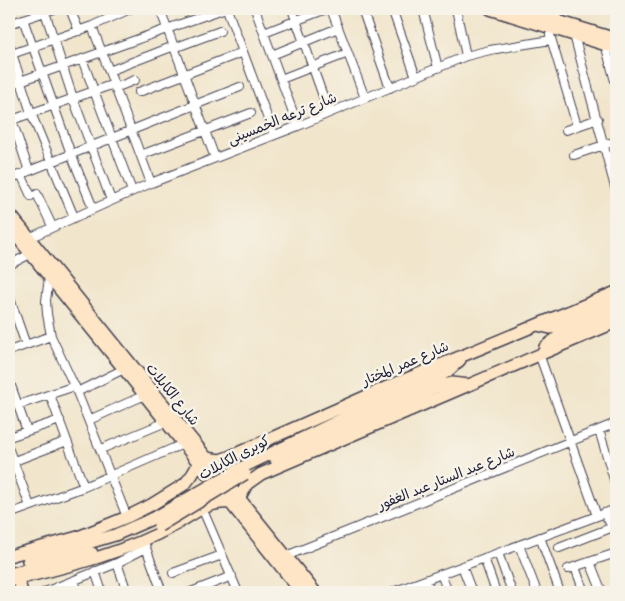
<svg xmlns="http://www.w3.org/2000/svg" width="625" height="601" font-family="Delius,'Playpen Sans Arabic',sans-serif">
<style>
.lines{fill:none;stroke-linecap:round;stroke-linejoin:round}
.street-casing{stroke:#413f51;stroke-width:10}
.secondary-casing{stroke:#413f51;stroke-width:14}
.street{stroke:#fff;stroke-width:8}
.secondary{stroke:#fde5c5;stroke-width:11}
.secondary-bridge-casing{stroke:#413f51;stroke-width:14;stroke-linecap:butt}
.secondary-bridge{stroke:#fde5c5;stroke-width:11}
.labels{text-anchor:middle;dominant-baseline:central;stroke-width:5;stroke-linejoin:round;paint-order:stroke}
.street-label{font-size:14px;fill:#22223b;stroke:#f7f3e8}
</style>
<rect width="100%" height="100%" fill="#f7f3e8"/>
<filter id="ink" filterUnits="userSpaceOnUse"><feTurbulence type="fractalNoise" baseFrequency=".02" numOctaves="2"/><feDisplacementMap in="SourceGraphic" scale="10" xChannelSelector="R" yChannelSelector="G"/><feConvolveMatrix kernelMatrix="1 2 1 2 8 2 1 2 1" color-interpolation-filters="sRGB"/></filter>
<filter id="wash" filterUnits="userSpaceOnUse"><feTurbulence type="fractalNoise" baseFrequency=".0096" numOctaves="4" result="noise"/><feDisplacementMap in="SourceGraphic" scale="20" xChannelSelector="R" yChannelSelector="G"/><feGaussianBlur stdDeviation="1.12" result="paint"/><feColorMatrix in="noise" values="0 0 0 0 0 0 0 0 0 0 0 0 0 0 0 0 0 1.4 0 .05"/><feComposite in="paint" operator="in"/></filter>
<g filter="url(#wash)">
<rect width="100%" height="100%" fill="#f1e5cb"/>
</g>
<g filter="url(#ink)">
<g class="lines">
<defs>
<path id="street" d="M44,9L73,98L111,200
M70,9L79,31
M160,9L215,158
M227,9L274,135
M255,9L298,126
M292,9L329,113
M331,9L365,98
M362,9L390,88
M392,9L416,77
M423,9L438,68
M456,9L466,56
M23,19L71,154L93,208
M556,20L558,9
M9,24L54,9
M92,26L151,183
M264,33L326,9
M550,35L577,126
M574,35L616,191
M9,44L31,113L74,217
M605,44L616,85
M174,48L220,31
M9,55L92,26L130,9
M272,55L338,28
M82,59L132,191
M109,71L174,46
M281,79L348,53
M9,85L223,9
M115,88L135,80
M139,92L243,52
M9,111L29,171
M9,121L114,84
M566,130L598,119
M141,155L251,113
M574,155L616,141
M21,174L31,196
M9,179L240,87
M37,194L52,226
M29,238L151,183L298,126L466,56L490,50L551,40
M9,265L30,254
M49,277L46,301L47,314L51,336L77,392L127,517
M9,296L26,345
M9,351L51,336
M539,354L597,516
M9,380L27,431
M77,392L124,369
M50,395L84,487
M18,405L75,386
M89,420L145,395
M599,430L616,486
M9,437L60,420
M101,449L166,422
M9,450L30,506
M9,463L67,441
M202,508L238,592
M604,513L616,533
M9,514L84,487L183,444
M540,537L560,592
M145,545L162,592
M519,545L537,592
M559,548L613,527
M498,553L512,592
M286,556L616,423
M484,558L496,592
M590,562L602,592
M117,563L127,592
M462,566L472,592
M575,567L584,592
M568,569L616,553
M95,571L102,592
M173,573L222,555
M441,574L448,592
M426,580L431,592
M74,581L78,592
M45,592L117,563L146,548
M191,592L232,576
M393,592L616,509"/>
<path id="secondary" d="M490,9L616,48
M519,9L616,39
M9,213L315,592
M9,227L124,369L301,592
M537,325L550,328L559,327L616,301
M545,347L561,335L616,312
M206,458L220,460L231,456L385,388L616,292
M276,460L372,415L436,387L452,383L469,385
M241,468L369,406L438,377L448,371L460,360
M239,499L247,484L261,474L616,322
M9,556L78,537L127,517L151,505L185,484L192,475L199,463
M28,561L115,535L154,518
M9,574L92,553
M18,579L22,592
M9,581C66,567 123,554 175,525C193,514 208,501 230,503"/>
</defs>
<use href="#street" class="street-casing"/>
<use href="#secondary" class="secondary-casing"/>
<use href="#street" class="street"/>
<use href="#secondary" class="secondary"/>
<defs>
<path id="secondary-bridge" d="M154,518L241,468
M159,526L245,474"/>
</defs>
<use href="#secondary-bridge" class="secondary-bridge-casing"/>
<use href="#secondary-bridge" class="secondary-bridge"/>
</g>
</g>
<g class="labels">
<g class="street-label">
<text transform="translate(282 118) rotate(-22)">شارع ترعه الخمسينى</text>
<text transform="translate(405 363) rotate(-23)">شارع عمر المختار</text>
<text transform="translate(173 394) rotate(51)">شارع الكابلات</text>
<text transform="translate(234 457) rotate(-28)">كوبرى الكابلات</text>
<text transform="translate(446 478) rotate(-22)">شارع عبد الستار عبد الغفور</text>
</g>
</g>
<rect width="625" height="601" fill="none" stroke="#f7f3e8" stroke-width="30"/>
</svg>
